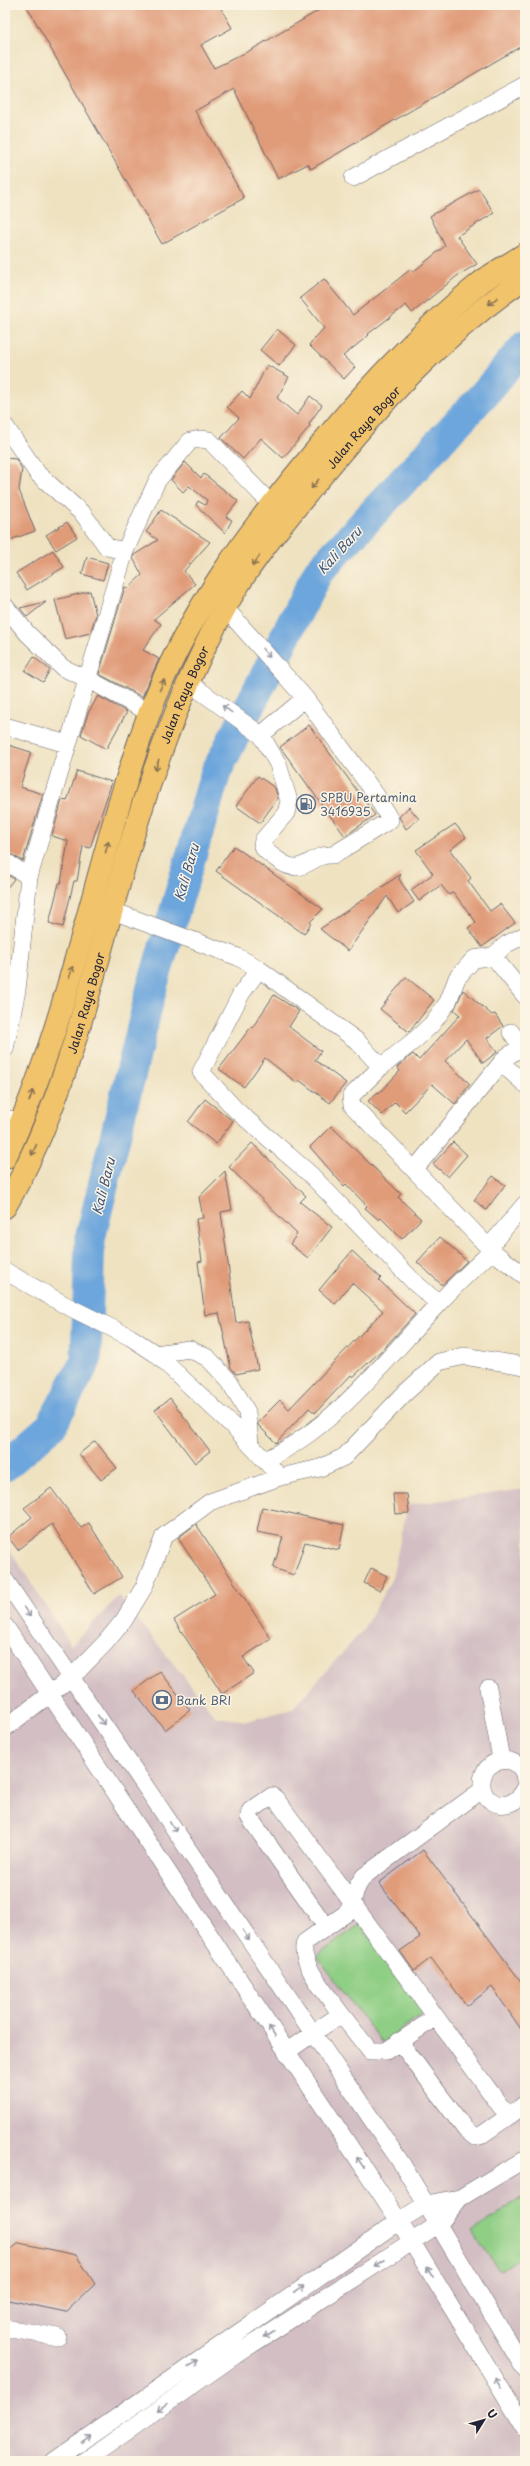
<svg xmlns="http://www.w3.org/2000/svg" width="530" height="2466" font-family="'Playpen Sans',sans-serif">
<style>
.industrial{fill:#d2bec3}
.green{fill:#8fce85;stroke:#587860}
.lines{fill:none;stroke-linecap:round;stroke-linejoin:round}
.river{stroke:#6da6dc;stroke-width:31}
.building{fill:#e09b79}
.minor-casing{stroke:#6a656a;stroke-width:18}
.highway-casing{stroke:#6a656a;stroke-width:24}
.minor{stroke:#fff;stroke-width:17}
.highway{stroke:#f1c36a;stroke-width:22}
.oneway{stroke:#8a7252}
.oneway2{stroke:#9c9ca7}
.labels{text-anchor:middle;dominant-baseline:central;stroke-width:3;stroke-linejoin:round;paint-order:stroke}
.street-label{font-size:12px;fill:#22223b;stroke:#fcf5e5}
.service-label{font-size:12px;fill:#4e5e75;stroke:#fcf5e5;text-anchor:start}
.water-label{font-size:13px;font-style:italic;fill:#40577b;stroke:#fcf5e5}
</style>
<rect width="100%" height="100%" fill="#fcf5e5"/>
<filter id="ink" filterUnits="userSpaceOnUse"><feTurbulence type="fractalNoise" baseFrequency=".025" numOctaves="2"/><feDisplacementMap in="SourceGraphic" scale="8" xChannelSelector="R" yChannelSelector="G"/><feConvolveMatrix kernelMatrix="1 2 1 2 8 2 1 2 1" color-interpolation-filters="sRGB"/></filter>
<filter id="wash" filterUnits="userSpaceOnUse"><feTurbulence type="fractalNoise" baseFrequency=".012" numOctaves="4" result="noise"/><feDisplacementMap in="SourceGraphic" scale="16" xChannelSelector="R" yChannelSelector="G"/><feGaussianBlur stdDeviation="0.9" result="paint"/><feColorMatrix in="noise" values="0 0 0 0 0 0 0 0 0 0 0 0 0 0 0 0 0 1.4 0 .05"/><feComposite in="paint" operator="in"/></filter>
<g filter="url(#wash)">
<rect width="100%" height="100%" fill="#efe2c1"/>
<path class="industrial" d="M525,1489V2461H5V1542L71,1645L119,1596L216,1717L247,1721L292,1709L363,1630L392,1578L408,1505Z"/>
<path class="green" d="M360,1924L425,2012L382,2043L317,1956Z
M525,2196V2253L499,2271L473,2231Z"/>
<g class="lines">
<path class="river" d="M5,1466L51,1426L86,1360L90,1239L152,987L216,772L318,572L485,393L525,346"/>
</g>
<g id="blocks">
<path class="building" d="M26,5H219L232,28L201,45L214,68L251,50L328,5H525V44L311,169L308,164L278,179L234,89L195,111L244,198L162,244Z
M479,189L494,213L457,236L477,264L457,276L412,313L406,305L368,334L369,335L343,356L355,367L344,379L309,345L324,328L300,298L324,279L353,315L411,269L413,272L445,246L430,216Z
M277,329L296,345L279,366L260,350Z
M267,365L289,377L277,398L297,415L310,396L322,405L309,424L310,426L283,458L261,438L243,459L221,438L239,418L227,407L242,391L250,399Z
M5,458L16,459L22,469L19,490L35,531L10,540L5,527Z
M185,462L201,478L204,474L238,501L226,517L232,520L225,533L196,505L198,501L205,505L207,500L189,486L183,492L171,480Z
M161,510L210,542L184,571L195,584L154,619L161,624L143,650L159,659L142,697L99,674L125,587L128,588L142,575L133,558L134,555L158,540L146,532Z
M67,522L77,537L56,550L46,535Z
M53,550L64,567L27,590L16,573Z
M87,557L108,563L103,580L82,574Z
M90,591L96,615L90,633L65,639L55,600Z
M46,602L27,617L20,608Z
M34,657L50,670L43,682L25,671Z
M98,696L127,712L106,749L81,735L88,713Z
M309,725L375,815L345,836L280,747Z
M5,744L31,752L20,787L43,794L23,861L5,851Z
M77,771L112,782L90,848L83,846L77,881H74L63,927L49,923L59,883H61L68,841L52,836L62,800L67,801Z
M258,776L275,788L278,798L260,823L236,806Z
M409,807L419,819L406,829L399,817Z
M455,824L466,837L450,850L471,878L468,881L490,911L500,904L515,923L482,947L468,928L476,922L453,892L449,895L441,885L419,901L411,890L433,874L416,850Z
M234,846L323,909L310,922L311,923L304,934L216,871Z
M5,873L14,879L5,890Z
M401,874L399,879L414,902L398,913L387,896L348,951L320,929Z
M406,977L434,1000L409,1032L380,1009Z
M463,990L492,1015L495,1014L503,1026L487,1038L497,1052L483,1063L466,1039L445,1061L470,1084L455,1104L432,1084L405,1112L395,1102L382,1115L368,1101L378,1092L379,1093L400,1071L397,1067L413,1054L419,1060L460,1015L454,1010Z
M274,995L299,1011L289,1027L321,1051L315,1060L346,1083L330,1103L299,1080L297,1083L265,1058L244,1087L219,1069L251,1027L252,1028Z
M205,1099L233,1121L216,1144L188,1122Z
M331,1126L401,1194L398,1197L421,1219L402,1239L381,1218L379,1220L365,1208L367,1206L346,1184L344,1186L310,1147Z
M453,1142L467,1155L448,1177L433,1164Z
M252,1143L306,1196L300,1202L332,1227L308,1258L290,1244L297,1234L229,1167Z
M225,1171L232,1210L221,1212L236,1323L248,1321L258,1369L236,1374L231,1368L219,1313L205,1315L198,1262L202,1261L196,1219L203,1218L199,1197Z
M493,1176L505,1185L486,1210L474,1200Z
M440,1237L467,1261L442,1285L417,1262Z
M352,1251L381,1278L379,1280L415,1314L385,1347L353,1377L351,1375L315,1413L309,1408L276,1443L258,1425V1422L280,1400L289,1409L383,1311L352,1283L335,1304L319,1290Z
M170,1398L210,1451L195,1463L155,1410Z
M95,1441L117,1468L101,1480L79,1454Z
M51,1488L81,1528L89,1523L122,1577L94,1594L52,1524L18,1550L8,1537L32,1517L24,1508Z
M393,1494H407L409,1513L395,1514Z
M262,1507L344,1525L339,1550L305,1542L294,1575L273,1568L283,1537L257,1532Z
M196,1524L271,1639L243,1657L254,1673L222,1694L174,1620L215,1594L178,1538Z
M371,1568L387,1576L380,1591L364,1583Z
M160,1671L190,1710L165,1730L134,1691Z
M423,1850L525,1987V2035L492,1987L467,2006L431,1958L414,1971L400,1951L420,1937L379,1883Z
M19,2243L76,2255L95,2284L66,2312L8,2300L5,2296V2254Z"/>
</g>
</g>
<g filter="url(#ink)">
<use href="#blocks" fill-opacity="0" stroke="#6a656a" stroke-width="1"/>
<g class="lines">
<defs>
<path id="minor" d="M353,178L525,85
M5,426L38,474L83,514L107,547L125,551L157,481L190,441L200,439L209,440L271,504
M5,606L27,633L63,668L86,678L150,713
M188,682L261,735L278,764L289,801L286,813L263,840L262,846C266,852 272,856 278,860C304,879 309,853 333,855L390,820L376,795L305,698L218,600
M5,726L67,744
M261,735L305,698
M5,861L29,877
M102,907L238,957L259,969L357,1041L381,1067L351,1096L352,1105L492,1251L525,1276
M493,956L525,996
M259,969L241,994L201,1072L236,1110L310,1174L414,1282L438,1303
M5,1049L17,990L29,877L125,551
M501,1063L525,1084
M381,1067L416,1039L432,1024L448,1002L457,978L474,959L493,956L507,944L525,935
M5,1118L22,1122
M415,1169L506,1057L522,1047L511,1032
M489,1247L525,1204
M5,1271L65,1305L130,1337L156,1354L235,1428L280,1477
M156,1354L189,1349L208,1358L230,1382L247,1412L250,1443
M265,1460C336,1427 386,1359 438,1304C455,1285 474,1268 492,1251
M5,1580L402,2164L525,2370
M5,1626L399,2221L525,2428
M488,1688L501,1759
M5,1728L72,1677L106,1642L124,1620L144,1587L164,1536L210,1502L280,1477L320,1468L344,1457L404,1394L439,1362L464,1356L525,1366
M525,1780C523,1751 480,1756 482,1785C482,1790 485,1797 490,1800C504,1810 518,1802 525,1789
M326,1927L249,1817L250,1811L272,1796L276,1799L436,2017
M341,2014C329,1997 297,1961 305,1942L348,1912L358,1885L364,1876L482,1790
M399,2041L465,2129L475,2137L480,2136L512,2114
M286,2052L341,2014L370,2051H386L436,2017L501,2107L512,2114L525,2104
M5,2328L58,2337
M54,2461L399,2221L426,2204L460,2198
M85,2461L240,2352L439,2224L460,2198L525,2159"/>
<g id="highway">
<path d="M5,1158C72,1017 95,859 149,714C185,618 244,537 308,460C360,396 415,335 480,283C494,272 510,264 525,254"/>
<path id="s1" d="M5,1207C71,1094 95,960 133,836C157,757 185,680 225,608C249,563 283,523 315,484C379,405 440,336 525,278"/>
</g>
</defs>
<use href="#minor" class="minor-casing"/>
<use href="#highway" class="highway-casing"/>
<use href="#minor" class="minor"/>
<use href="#highway" class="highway"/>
</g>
<defs><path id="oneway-shaft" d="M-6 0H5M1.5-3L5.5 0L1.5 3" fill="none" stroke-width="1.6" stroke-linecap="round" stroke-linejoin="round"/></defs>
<g class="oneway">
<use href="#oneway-shaft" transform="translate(493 301) rotate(142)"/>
<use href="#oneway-shaft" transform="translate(315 484) rotate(129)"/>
<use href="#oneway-shaft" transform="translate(256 561) rotate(124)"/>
<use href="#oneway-shaft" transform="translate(162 685) rotate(-66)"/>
<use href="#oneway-shaft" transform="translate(157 765) rotate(108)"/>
<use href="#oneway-shaft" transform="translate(107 847) rotate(-75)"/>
<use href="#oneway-shaft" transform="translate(71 972) rotate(-73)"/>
<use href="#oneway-shaft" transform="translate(31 1096) rotate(-71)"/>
<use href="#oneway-shaft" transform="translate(34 1150) rotate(114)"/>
</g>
<g class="oneway2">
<use href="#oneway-shaft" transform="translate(266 653) rotate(49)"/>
<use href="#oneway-shaft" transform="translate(227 709) rotate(-144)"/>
<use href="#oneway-shaft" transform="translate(27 1612) rotate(55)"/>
<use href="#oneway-shaft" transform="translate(101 1720) rotate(56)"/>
<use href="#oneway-shaft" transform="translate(173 1827) rotate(56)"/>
<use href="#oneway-shaft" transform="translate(246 1935) rotate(56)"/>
<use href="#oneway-shaft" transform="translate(272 2031) rotate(-123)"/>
<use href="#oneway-shaft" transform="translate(360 2162) rotate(-124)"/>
<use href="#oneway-shaft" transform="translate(379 2263) rotate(147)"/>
<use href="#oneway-shaft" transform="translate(430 2272) rotate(-122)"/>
<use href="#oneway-shaft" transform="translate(299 2289) rotate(-34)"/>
<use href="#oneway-shaft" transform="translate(269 2334) rotate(147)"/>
<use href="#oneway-shaft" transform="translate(193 2364) rotate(-35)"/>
<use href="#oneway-shaft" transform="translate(498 2383) rotate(-121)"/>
<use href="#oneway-shaft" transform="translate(162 2407) rotate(145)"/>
<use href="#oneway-shaft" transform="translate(86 2439) rotate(-35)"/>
</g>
</g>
<defs>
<symbol id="fuel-ring" viewBox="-11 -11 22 22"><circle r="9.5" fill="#fcf5e5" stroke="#5c6f8a" stroke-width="1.5"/><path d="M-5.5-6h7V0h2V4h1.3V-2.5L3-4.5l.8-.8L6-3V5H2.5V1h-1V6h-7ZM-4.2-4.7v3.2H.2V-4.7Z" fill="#5c6f8a"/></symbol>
<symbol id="bank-ring" viewBox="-11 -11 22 22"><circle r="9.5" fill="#fcf5e5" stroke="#5c6f8a" stroke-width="1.5"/><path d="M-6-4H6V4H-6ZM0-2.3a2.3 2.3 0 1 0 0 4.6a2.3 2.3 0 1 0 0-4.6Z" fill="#5c6f8a"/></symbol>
</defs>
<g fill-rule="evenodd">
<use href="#fuel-ring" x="295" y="793" width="22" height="22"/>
<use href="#bank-ring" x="151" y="1689" width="22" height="22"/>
</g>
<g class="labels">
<g class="street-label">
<text stroke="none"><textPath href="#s1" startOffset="868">Jalan Raya Bogor</textPath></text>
<text stroke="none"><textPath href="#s1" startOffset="544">Jalan Raya Bogor</textPath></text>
<text stroke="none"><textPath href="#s1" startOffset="220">Jalan Raya Bogor</textPath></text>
</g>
<g class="service-label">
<text x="320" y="797">SPBU Pertamina<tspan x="320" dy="14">3416935</tspan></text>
<text x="176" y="1700">Bank BRI</text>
</g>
<g class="water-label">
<text transform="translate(339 550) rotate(-48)">Kali Baru</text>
<text transform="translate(186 872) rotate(-74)">Kali Baru</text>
<text transform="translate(103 1186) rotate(-76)">Kali Baru</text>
</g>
</g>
<rect width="530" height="2466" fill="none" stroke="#fcf5e5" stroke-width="20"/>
<g transform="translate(484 2420) rotate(53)" stroke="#fcf5e5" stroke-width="3" paint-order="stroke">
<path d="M0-3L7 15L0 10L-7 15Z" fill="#22223b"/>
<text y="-6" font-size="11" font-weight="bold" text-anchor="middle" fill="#22223b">U</text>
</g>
</svg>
